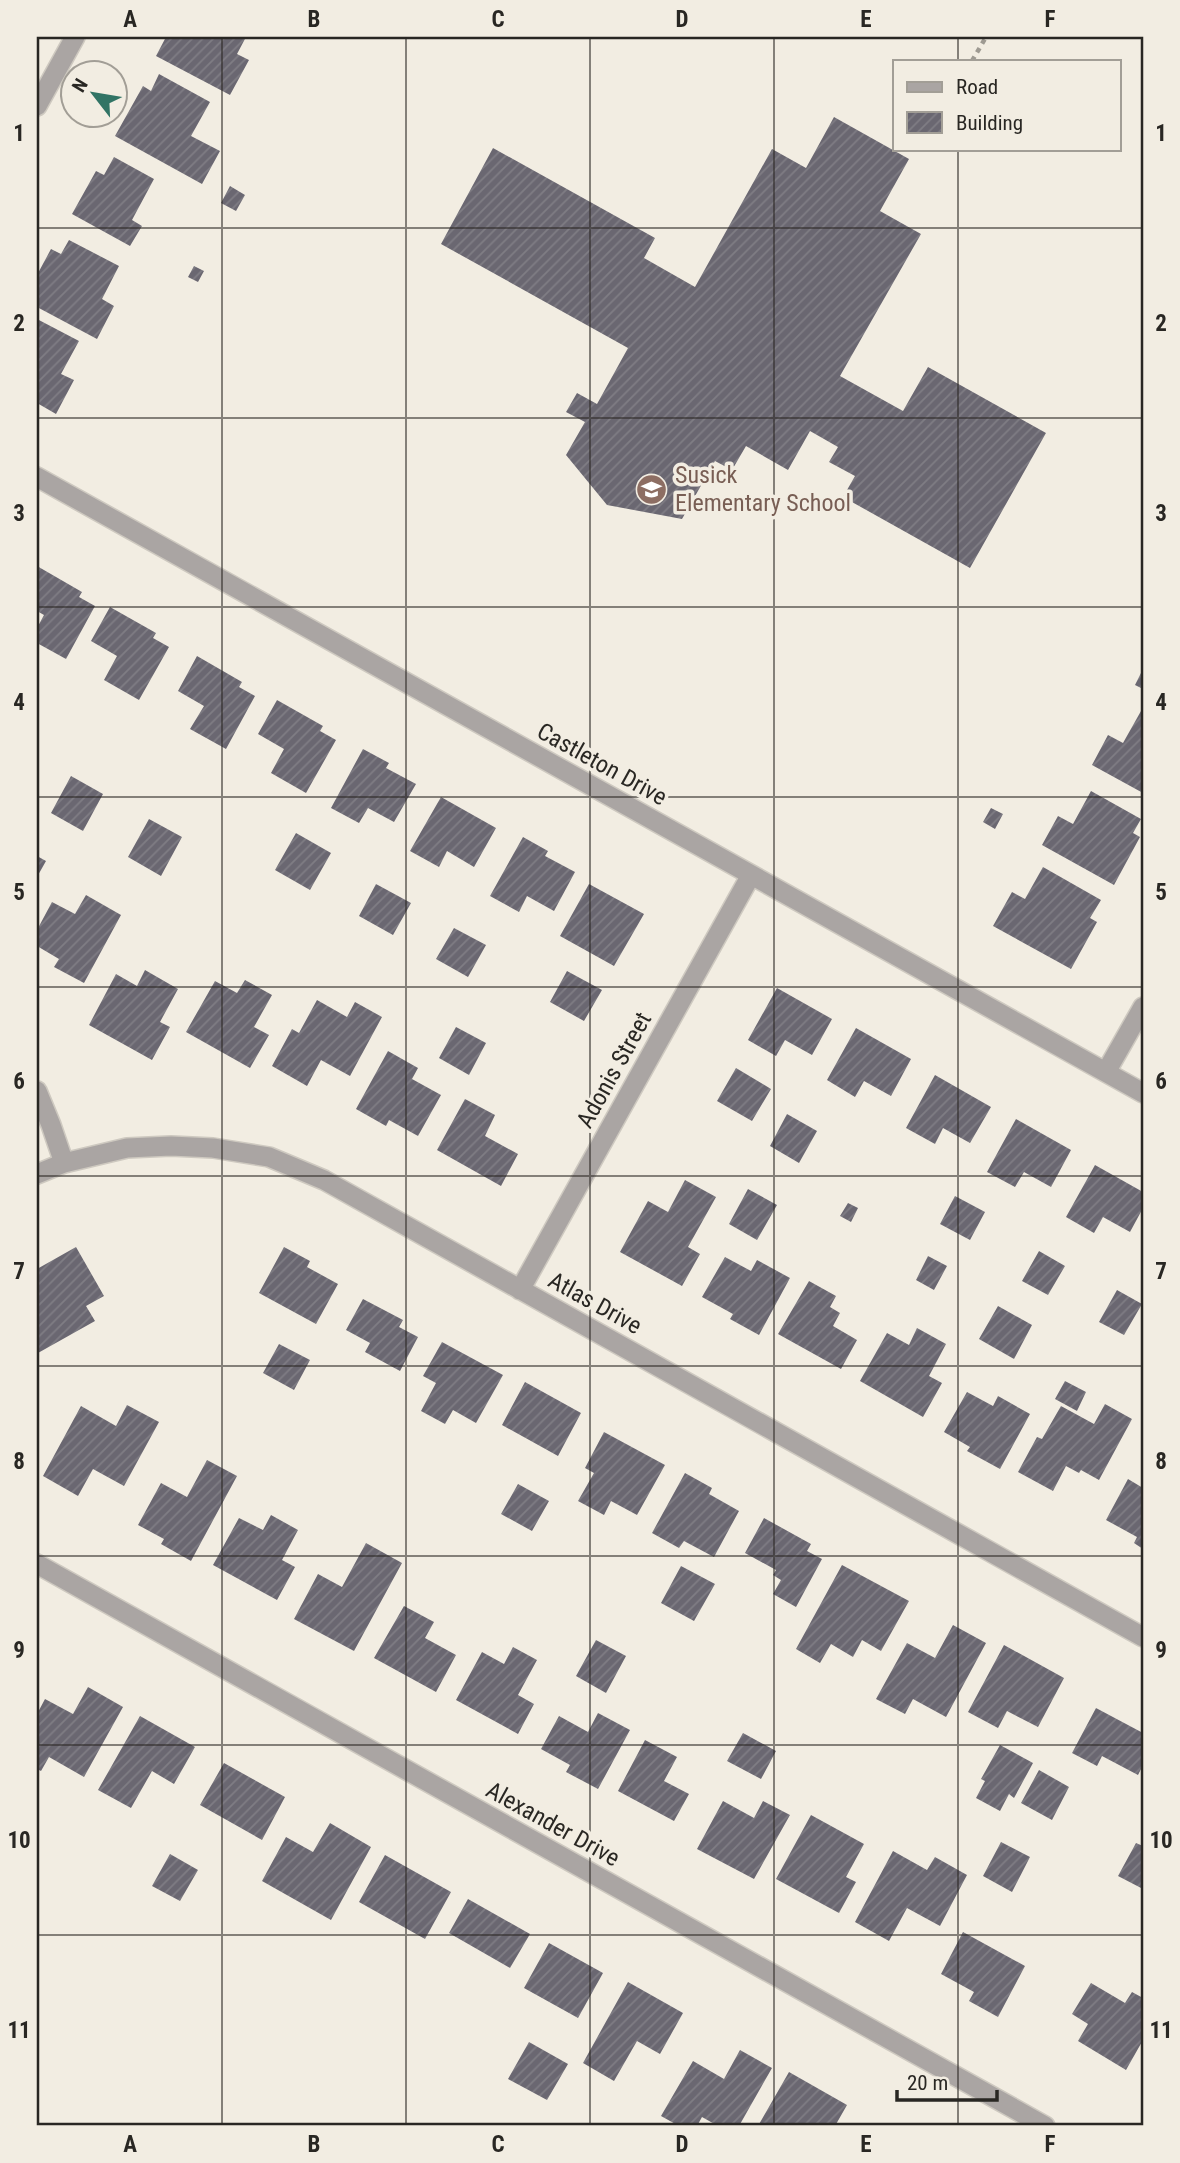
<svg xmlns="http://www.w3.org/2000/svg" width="1180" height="2163" font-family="'Roboto Condensed',sans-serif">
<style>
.building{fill:url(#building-hatch)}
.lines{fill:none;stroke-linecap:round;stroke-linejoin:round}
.minor-casing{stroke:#cec9c0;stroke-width:22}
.path{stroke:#9e9a92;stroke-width:4.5;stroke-dasharray:5 5;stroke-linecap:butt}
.minor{stroke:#aaa5a3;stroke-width:19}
.grid{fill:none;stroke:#292723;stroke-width:2;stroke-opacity:0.55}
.labels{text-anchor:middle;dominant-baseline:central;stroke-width:7;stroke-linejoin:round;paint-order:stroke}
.education-label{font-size:24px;fill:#785e54;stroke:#f2ede2;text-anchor:start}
.street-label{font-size:24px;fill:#292723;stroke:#f2ede2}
.neatline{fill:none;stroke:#292723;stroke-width:2.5}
.grid-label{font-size:23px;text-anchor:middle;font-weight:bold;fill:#292723}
</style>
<defs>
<pattern id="building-hatch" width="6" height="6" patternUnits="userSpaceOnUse" patternTransform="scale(1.75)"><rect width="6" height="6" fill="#6a6771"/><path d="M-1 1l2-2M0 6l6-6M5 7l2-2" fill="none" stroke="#7f7d84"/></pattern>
</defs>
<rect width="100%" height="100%" fill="#f2ede2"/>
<path class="building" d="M166,37H246L237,54L249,60L230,95L156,56Z
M159,74L210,102L191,136L220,151L202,184L115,136L143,86L151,91Z
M834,117L909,159L880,211L921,234L840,376L903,411L928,367L1046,433L970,568L843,497L855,476L829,462L838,447L810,431L788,470L746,446L732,470L715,461L682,519L607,505L566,455L585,422L566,412L577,393L597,404L628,348L441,244L493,148L655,238L644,258L695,287L772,149L806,168Z
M114,157L154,179L132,220L142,226L130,246L72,214L96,171L104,175Z
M230,186L245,195L236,211L221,203Z
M69,240L119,266L102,299L114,306L97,339L37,307V275L51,249L61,254Z
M194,266L204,271L198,282L188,277Z
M37,319L79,341L61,374L74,380L56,414L37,403Z
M37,566L82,592L79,597L95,606L66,659L37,643V628L44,615L37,611Z
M110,607L156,633L153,638L169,647L139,700L104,680L117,656L91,641Z
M197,656L242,682L239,687L255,696L226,749L190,729L204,706L178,691Z
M1143,669V689L1135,685Z
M277,700L323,726L320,731L336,740L306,793L271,773L284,749L258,734Z
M1141,711L1143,712V793L1092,765L1108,735L1123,743Z
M363,749L389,763L386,768L416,784L394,822L368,808L359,823L331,808Z
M71,776L103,794L83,831L51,813Z
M1091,791L1141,819L1133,833L1140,837L1114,885L1042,845L1058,816L1073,824Z
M441,797L496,828L474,867L447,851L439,867L410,851Z
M991,808L1003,814L995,829L983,822Z
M149,819L182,837L161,876L128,857Z
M296,833L331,853L310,890L275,870Z
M523,837L548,851L545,856L575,872L554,911L527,896L519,912L490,896Z
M37,856L46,861L37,877Z
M1043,867L1101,900L1090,918L1097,922L1071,969L993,926L1012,892L1025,899Z
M376,884L411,903L393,935L359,916Z
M589,884L644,914L614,966L560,936Z
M86,895L121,915L84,983L54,967L59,959L37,946V930L52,902L75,914Z
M454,928L486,945L468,977L436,959Z
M145,970L178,989L160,1022L170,1027L152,1060L89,1025L116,974L137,986Z
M567,971L602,990L584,1021L550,1002Z
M245,980L272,995L254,1027L269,1035L250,1068L186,1032L215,981L237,993Z
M777,988L832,1019L812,1055L785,1040L776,1056L748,1040Z
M317,1000L347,1017L355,1002L382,1017L350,1076L321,1060L307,1086L272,1066L292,1029L299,1033Z
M456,1027L486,1043L469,1075L439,1058Z
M856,1028L911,1059L891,1096L864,1081L855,1097L827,1080Z
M388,1051L418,1068L412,1079L441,1095L418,1136L389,1120L386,1126L356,1109Z
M736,1068L771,1089L752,1121L717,1101Z
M935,1075L991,1107L970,1143L943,1128L935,1144L906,1128Z
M465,1099L495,1115L485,1136L518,1154L501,1186L437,1150Z
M787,1114L817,1131L799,1163L770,1146Z
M1016,1119L1071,1150L1051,1187L1024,1172L1015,1187L987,1172Z
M1095,1165L1143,1192V1208L1130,1232L1103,1217L1094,1233L1066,1217Z
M685,1180L716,1197L688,1247L700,1254L682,1286L620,1252L648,1201L668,1212Z
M748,1189L777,1205L757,1240L729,1224Z
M955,1196L985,1212L970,1240L940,1224Z
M848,1203L858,1208L851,1222L840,1216Z
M76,1247L104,1296L86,1306L95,1321L38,1353L37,1269Z
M284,1247L310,1261L307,1267L338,1284L316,1324L259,1293Z
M1039,1251L1065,1266L1048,1295L1022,1281Z
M928,1256L947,1266L934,1290L916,1280Z
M725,1257L751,1271L757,1260L790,1278L759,1335L730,1319L733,1314L702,1297Z
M809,1281L836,1296L830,1307L840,1313L833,1326L857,1340L841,1369L778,1334Z
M1117,1290L1142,1304L1124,1335L1099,1322Z
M363,1299L403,1320L399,1327L418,1337L400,1371L365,1352L370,1343L346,1330Z
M998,1306L1032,1325L1014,1359L979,1339Z
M917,1328L946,1344L929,1376L942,1383L923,1417L860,1381L887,1333L909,1345Z
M442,1342L503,1375L476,1423L453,1410L445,1424L421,1411L436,1383L423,1376Z
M279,1344L310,1360L294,1390L263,1373Z
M1065,1381L1086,1392L1077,1411L1055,1399Z
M525,1382L581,1413L558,1456L502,1425Z
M967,1392L993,1406L998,1396L1030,1414L1000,1469L967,1451L970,1447L944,1432Z
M1105,1404L1132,1419L1099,1480L1081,1470L1079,1473L1066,1466L1053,1491L1018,1472L1037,1437L1042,1439L1061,1406L1094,1424Z
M127,1405L159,1422L124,1486L93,1469L78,1496L43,1476L81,1406L116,1426Z
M604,1432L665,1465L637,1515L611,1501L604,1515L578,1501L594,1473L585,1468Z
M207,1460L237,1476L191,1561L161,1544L164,1539L138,1525L161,1483L187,1497Z
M685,1473L712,1488L709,1494L739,1511L714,1557L684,1541L679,1548L652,1533Z
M1128,1479L1143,1488V1549L1134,1543L1137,1537L1106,1520Z
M518,1484L549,1501L532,1531L501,1514Z
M271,1515L298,1530L282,1560L295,1567L277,1600L213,1565L239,1518L263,1530Z
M764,1518L811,1544L807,1551L822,1559L796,1607L773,1594L781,1580L773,1575L776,1570L745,1553Z
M366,1543L402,1563L354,1651L294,1619L318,1574L342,1587Z
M842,1565L909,1601L881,1651L862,1640L853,1657L831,1644L820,1663L796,1649Z
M681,1566L715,1584L694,1621L661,1603Z
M404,1606L434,1622L425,1638L456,1655L436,1692L374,1658Z
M953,1625L986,1643L946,1717L913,1699L905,1714L876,1699L907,1643L935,1658Z
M596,1640L626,1656L606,1693L576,1676Z
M1004,1645L1064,1678L1038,1727L1007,1711L998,1728L968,1712Z
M513,1647L537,1660L518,1695L534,1704L518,1734L456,1700L482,1652L504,1664Z
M88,1687L123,1707L84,1777L49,1757L41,1771L37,1769V1714L45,1699L73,1714Z
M1096,1708L1143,1733V1765L1138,1775L1102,1756L1097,1766L1072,1753Z
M598,1713L630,1730L598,1789L566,1772L570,1765L541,1749L559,1716L588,1732Z
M140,1716L195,1747L174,1784L152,1771L131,1808L98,1790Z
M743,1733L776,1751L761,1779L727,1761Z
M645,1740L677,1757L664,1781L689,1794L674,1821L618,1791Z
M1000,1745L1033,1763L1014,1798L1009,1794L1000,1811L976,1798L985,1781L981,1779Z
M224,1763L285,1797L262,1840L200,1805Z
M1039,1770L1069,1787L1052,1820L1021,1803Z
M723,1801L754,1818L763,1801L790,1815L754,1879L697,1849Z
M811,1815L864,1844L846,1877L856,1882L839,1913L776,1879Z
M330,1823L371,1847L331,1920L262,1881L286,1837L313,1852Z
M1001,1842L1030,1857L1012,1892L983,1876Z
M1136,1843L1143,1846V1889L1118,1876Z
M893,1851L927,1870L935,1857L967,1875L940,1926L907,1908L889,1941L855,1922Z
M170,1854L198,1870L180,1901L152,1886Z
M385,1855L451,1892L425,1939L359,1902Z
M468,1899L530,1934L510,1968L449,1933Z
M963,1932L1025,1966L998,2017L969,2001L974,1992L941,1974Z
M549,1943L603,1973L578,2018L524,1988Z
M628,1982L683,2013L660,2054L637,2041L614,2081L583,2063Z
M1091,1983L1125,2003L1132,1992L1143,1998V2040L1126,2070L1078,2041L1088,2024L1072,2014Z
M529,2042L568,2064L547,2100L508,2079Z
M740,2050L772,2068L739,2126H718L702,2117L697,2126H679L661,2116L693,2061L724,2079Z
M789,2072L847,2105L835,2126H758Z"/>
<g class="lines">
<defs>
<path id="minor" d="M37,106L75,37
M37,477L1143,1093
M1106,1072L1143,1007
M37,1091L51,1125L64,1163L127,1148L171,1146L213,1148L269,1157L324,1180L1143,1637
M37,1174L64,1163
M520,1290L751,875
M37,1564L1045,2126"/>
</defs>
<use href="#minor" class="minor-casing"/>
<path class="path" d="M972,61L986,37"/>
<use href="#minor" class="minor"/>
</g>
<path class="grid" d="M222,37V2126M406,37V2126M590,37V2126M774,37V2126M958,37V61M958,149V2126M37,228H1143M37,418H1143M37,607H1143M37,797H1143M37,987H1143M37,1176H1143M37,1366H1143M37,1556H1143M37,1745H1143M37,1935H1143"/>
<defs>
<symbol id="school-disc" viewBox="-11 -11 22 22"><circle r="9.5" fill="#8d6e63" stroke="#f2ede2"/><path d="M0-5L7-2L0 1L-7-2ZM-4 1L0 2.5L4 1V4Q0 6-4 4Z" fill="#fff"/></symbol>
</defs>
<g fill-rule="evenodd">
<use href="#school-disc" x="634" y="472" width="35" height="35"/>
</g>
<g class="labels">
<g class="education-label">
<text x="675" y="475">Susick<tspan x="675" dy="28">Elementary School</tspan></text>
</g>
<g class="street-label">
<text transform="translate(602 764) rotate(29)">Castleton Drive</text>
<text transform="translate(614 1070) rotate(-61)">Adonis Street</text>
<text transform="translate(595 1303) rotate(29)">Atlas Drive</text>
<text transform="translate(553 1824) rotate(29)">Alexander Drive</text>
</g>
</g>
<rect width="1180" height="2163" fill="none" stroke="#f2ede2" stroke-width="77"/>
<rect x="893" y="60" width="228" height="91" fill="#f2ede2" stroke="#a29e96" stroke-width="2"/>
<rect x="907" y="82" width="35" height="10" fill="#aaa5a3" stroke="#a29e96" stroke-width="2"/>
<text x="956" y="94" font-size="21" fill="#292723">Road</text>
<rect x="907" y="112" width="35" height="21" fill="url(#building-hatch)" stroke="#a29e96" stroke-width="2"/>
<text x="956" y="130" font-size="21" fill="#292723">Building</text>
<g transform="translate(94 94) rotate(301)"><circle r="33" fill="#f2ede2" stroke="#a29e96" stroke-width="2"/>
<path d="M0-5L12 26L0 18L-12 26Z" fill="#317465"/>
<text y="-10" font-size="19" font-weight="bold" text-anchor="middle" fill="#292723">N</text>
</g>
<path d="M897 2090v10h100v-10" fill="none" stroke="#292723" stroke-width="3.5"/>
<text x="907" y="2090" font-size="21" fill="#292723" stroke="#f2ede2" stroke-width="5" paint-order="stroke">20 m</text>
<rect x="38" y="38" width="1104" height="2086" class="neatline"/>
<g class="grid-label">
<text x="130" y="27">A</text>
<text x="314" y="27">B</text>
<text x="498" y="27">C</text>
<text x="682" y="27">D</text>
<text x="866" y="27">E</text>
<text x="1050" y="27">F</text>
<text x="19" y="141">1</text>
<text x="1161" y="141">1</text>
<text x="19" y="331">2</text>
<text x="1161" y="331">2</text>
<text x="19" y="521">3</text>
<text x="1161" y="521">3</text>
<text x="19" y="710">4</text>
<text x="1161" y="710">4</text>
<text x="19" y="900">5</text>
<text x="1161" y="900">5</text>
<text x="19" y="1089">6</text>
<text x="1161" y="1089">6</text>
<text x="19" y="1279">7</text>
<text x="1161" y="1279">7</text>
<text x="19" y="1469">8</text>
<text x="1161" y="1469">8</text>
<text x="19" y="1658">9</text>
<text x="1161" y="1658">9</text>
<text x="19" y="1848">10</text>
<text x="1161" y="1848">10</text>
<text x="19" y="2038">11</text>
<text x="1161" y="2038">11</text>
<text x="130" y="2152">A</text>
<text x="314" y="2152">B</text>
<text x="498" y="2152">C</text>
<text x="682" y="2152">D</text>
<text x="866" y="2152">E</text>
<text x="1050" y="2152">F</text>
</g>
</svg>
